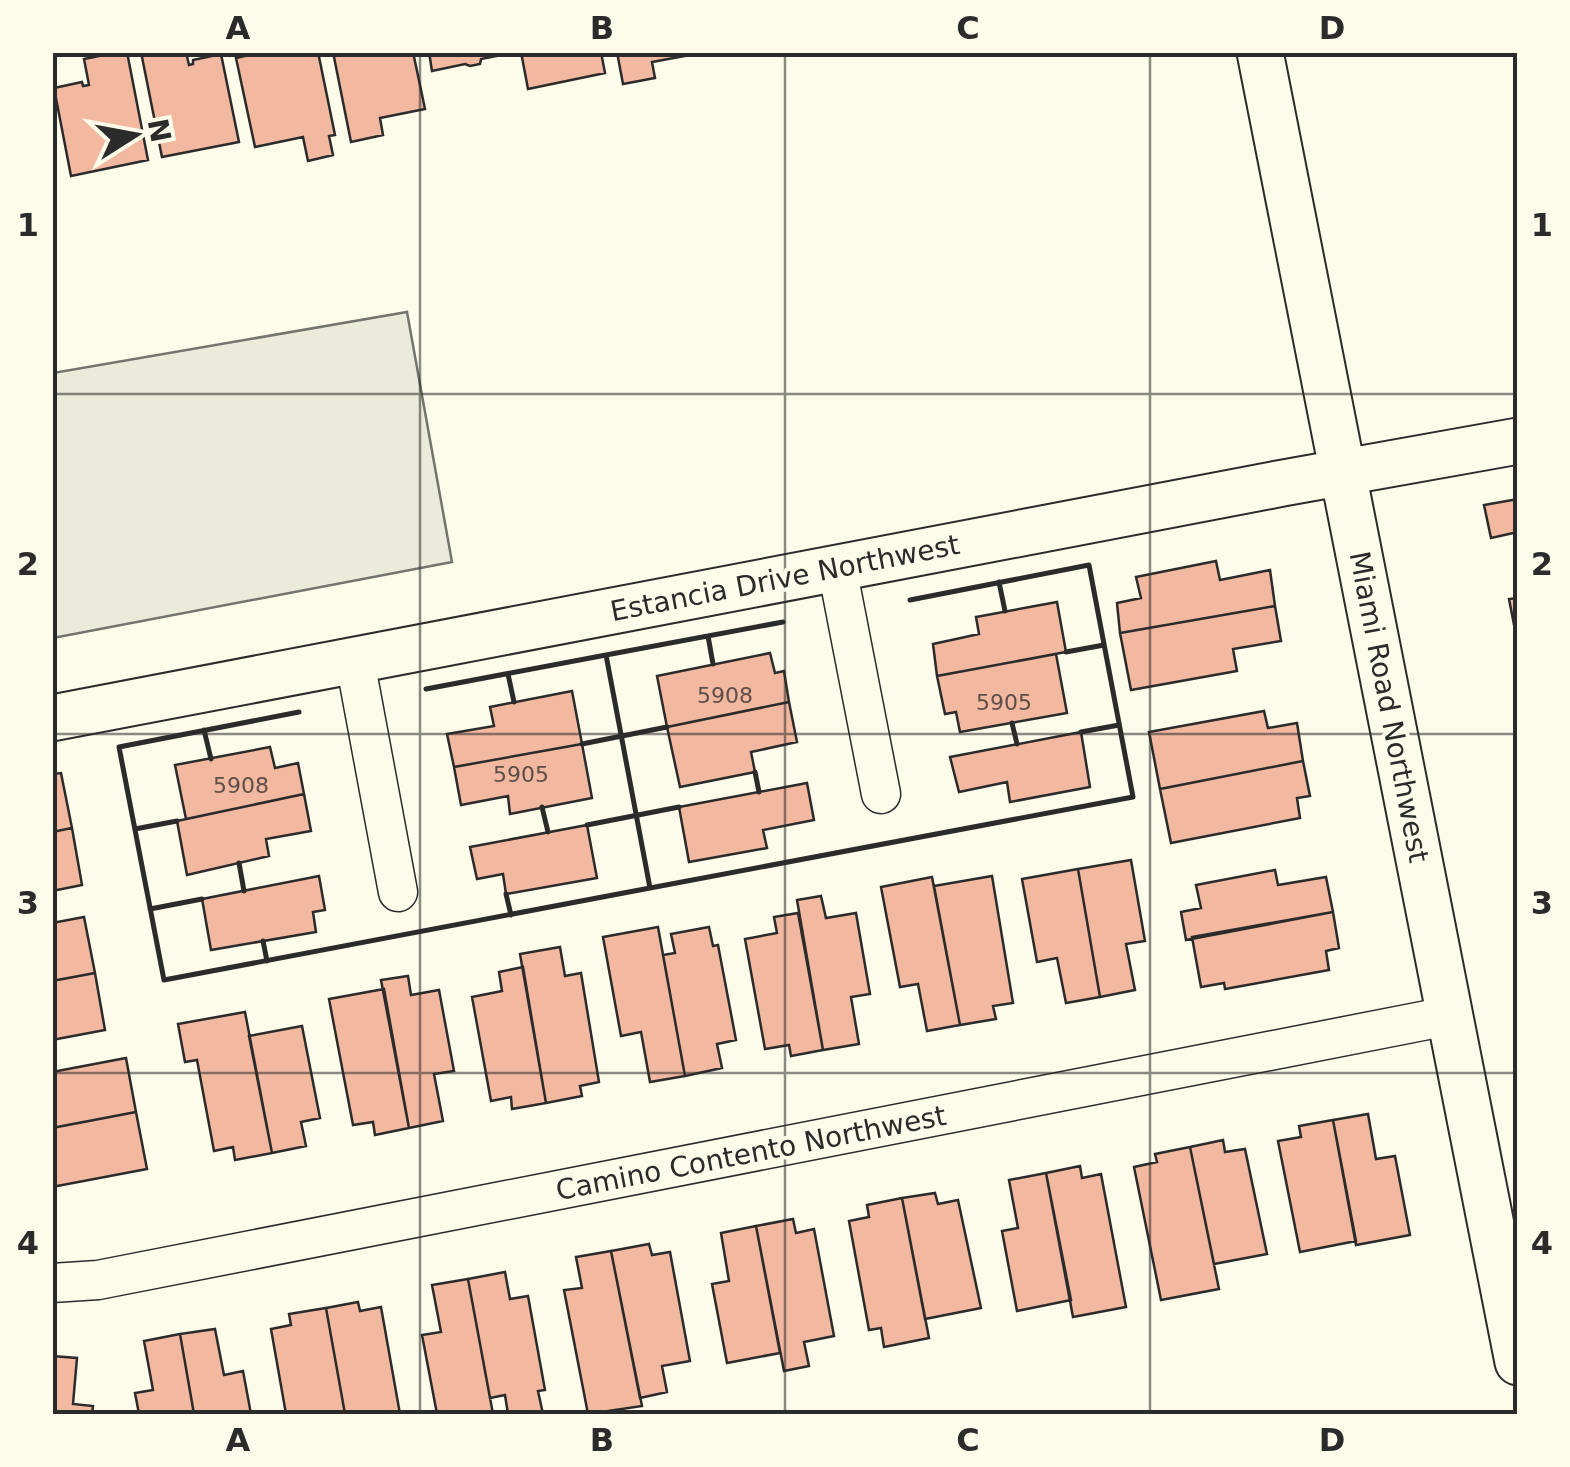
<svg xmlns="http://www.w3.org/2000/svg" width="1570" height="1467" font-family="'DejaVu Sans',sans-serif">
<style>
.parking{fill:#eceadb;stroke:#74746e;stroke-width:2.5}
.building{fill:#f2b8a0;stroke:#2b2b2b;stroke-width:2.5}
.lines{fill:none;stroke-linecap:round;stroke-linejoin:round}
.minor-casing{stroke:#2b2b2b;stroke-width:41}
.tertiary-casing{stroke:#2b2b2b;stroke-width:49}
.minor{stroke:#fdfbea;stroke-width:38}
.tertiary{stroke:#fdfbea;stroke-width:45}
.wall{stroke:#2b2b2b;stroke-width:5}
.grid{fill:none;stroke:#2b2b2b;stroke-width:2.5;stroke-opacity:0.55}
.labels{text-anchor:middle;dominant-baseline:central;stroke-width:8;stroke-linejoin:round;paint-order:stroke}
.number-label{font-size:22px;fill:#5d4e48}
.street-label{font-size:28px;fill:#2b2b2b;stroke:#fdfbea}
.neatline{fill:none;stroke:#2b2b2b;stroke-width:4}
.grid-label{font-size:32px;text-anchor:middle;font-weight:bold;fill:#2b2b2b}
</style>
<rect width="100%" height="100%" fill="#fdfbea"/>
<path class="parking" d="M407,312L452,562L53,638V373Z"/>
<path class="building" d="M119,52H127L148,160L71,176L54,88L82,82L83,86L89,85L84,59Z
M141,52H186L189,65L193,64V60L221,54L239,142L162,157Z
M262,52H318L335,135L329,136L333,155L308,161L303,137L255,147L236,58Z
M333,52H413L425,109L380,118L383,135L351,142Z
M429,52H507V54L481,59L480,64L470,66L465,64L432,71Z
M521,52H601L605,73L528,89Z
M617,52H689L690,55L652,62L655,78L623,84Z
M1518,499V532L1491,538L1484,505Z
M1216,561L1220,580L1270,570L1275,606L1120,633L1117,603L1141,598L1136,577Z
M1518,598V634L1516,635L1509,599Z
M1057,602L1066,652L937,676L933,644L979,634L976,617Z
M1275,606L1281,641L1233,649L1237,671L1131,690L1120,633Z
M770,653L775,673L784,671L789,702L667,727L657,676Z
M1056,654L1067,713L960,732L956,712L945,714L937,676Z
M572,691L582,744L454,767L447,734L494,726L490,707Z
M789,702L797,742L751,752L755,772L680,787L667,727Z
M1264,711L1268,728L1297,723L1303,761L1160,789L1149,732Z
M1081,732L1090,787L1010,802L1007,782L959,792L950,757Z
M582,744L592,798L510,814L508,796L461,805L454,767Z
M270,747L275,768L298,763L304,794L186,819L175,765Z
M1303,761L1310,796L1297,798L1300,818L1171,843L1160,789Z
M61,773L72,828L52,832V774Z
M807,783L814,820L763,830L767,848L689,862L679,807Z
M304,794L311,831L266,839L269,856L187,875L177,821Z
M587,825L597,878L506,894L503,874L477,879L470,847Z
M72,828L82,885L52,891V832Z
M1131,860L1145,941L1126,944L1135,990L1100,997L1078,869Z
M1078,869L1100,997L1066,1003L1057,958L1037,962L1022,879Z
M1275,870L1278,885L1326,877L1333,912L1186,940L1181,912L1201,908L1196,885Z
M319,876L325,910L313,912L316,932L211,950L202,899Z
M992,876L1013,1003L993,1006L996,1019L960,1025L934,886Z
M932,877L960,1025L927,1031L918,984L900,987L881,887Z
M821,896L826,918L856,913L870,994L851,997L859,1044L823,1050L797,900Z
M1333,912L1339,948L1326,951L1329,970L1225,989L1224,983L1201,987L1192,937Z
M798,913L823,1050L791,1056L789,1045L765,1049L745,939L777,933L774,917Z
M84,917L95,973L52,981V923Z
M658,927L685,1076L650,1082L641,1032L621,1036L603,937Z
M709,927L713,946L718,945L736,1040L717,1044L722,1068L685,1076L663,955L675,953L671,934Z
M560,947L565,976L581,973L599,1082L580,1086L582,1096L546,1103L520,954Z
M523,967L546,1103L512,1109L511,1097L491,1101L472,997L502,991L499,972Z
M95,973L105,1030L52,1040V981Z
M408,976L411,995L439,990L454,1071L434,1074L443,1121L409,1128L381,980Z
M384,989L409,1128L375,1135L373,1122L353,1125L329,999Z
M245,1012L272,1153L235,1160L233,1147L214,1151L197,1060L185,1062L178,1024Z
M302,1026L320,1118L301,1122L306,1146L272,1153L249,1036Z
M126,1058L136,1112L52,1128V1072Z
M136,1112L147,1169L52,1187V1128Z
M1368,1114L1376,1159L1395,1156L1410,1235L1356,1245L1333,1120Z
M1333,1120L1356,1241L1300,1252L1278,1141L1301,1137L1299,1126Z
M1223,1140L1225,1152L1245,1149L1267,1254L1214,1264L1190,1147Z
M1190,1147L1219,1289L1161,1300L1134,1167L1157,1162L1155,1154Z
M1080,1166L1082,1178L1101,1174L1126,1307L1073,1317L1046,1173Z
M1046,1173L1071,1300L1017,1311L1002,1231L1018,1228L1009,1180Z
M935,1193L938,1204L958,1200L981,1308L925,1319L902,1198Z
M902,1198L929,1338L884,1347L881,1328L869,1330L849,1221L869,1217L867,1205Z
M793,1219L796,1233L814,1229L834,1336L804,1342L809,1366L784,1371L756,1226Z
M756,1226L780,1353L727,1363L712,1284L729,1281L721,1233Z
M649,1244L652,1255L670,1252L690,1361L662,1366L667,1392L640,1398L611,1251Z
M611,1251L642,1406L588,1414L564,1290L582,1288L576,1257Z
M505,1272L510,1299L528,1296L545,1390L538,1391L543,1414H508L505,1395L490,1398L468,1279Z
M468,1279L493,1414H473L472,1412L437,1414L422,1335L441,1332L432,1285Z
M358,1302L360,1311L381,1307L400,1414H345L326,1308Z
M326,1308L345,1414H286L271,1329L291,1325L289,1314Z
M215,1329L224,1375L243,1371L251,1414H194L180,1334Z
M180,1334L194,1414H139L135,1393L153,1390L144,1341Z
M52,1356L77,1358L73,1404L93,1406L92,1414H52Z"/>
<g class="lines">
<defs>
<path id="minor" d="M837,568L881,794
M355,661L398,892
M52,1283L98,1280L1448,1016"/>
<path id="tertiary" d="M1260,52L1518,1362
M52,718L1283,483L1518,441"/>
</defs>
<use href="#minor" class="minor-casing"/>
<use href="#tertiary" class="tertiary-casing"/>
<use href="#minor" class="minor"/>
<use href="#tertiary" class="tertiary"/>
<path class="wall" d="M999,582L1005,611
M708,636L713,664
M1066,652L1104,645
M606,655L783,622
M508,674L514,702
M299,712L119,747L164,980L650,888L606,655L426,689
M1012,723L1017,744
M204,730L211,759
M1081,732L1119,725
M582,744L667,727
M755,772L759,792
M542,807L548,832
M587,825L679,807
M135,829L177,821
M239,863L244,891
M650,888L1133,797L1089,565L910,600
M506,894L511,915
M150,909L202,899
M263,941L267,961"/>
</g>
<path class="grid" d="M420,52V1414M785,52V1414M1150,52V1414M52,394H1518M52,734H1518M52,1073H1518"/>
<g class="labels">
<g class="number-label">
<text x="725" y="695">5908</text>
<text x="1004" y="702">5905</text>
<text x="521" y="774">5905</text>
<text x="241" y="785">5908</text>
</g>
<g class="street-label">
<text transform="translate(785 578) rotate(-11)">Estancia Drive Northwest</text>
<text transform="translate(1389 707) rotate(79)">Miami Road Northwest</text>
<text transform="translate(751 1153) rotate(-11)">Camino Contento Northwest</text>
</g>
</g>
<rect width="1570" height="1467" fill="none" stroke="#fdfbea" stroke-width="110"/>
<g transform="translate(135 135) rotate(79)" stroke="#fdfbea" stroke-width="8" paint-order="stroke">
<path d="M0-8L18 38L0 25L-18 38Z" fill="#2b2b2b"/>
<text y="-15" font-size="28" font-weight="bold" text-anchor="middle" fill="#2b2b2b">N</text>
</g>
<rect x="55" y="55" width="1460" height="1357" class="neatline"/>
<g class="grid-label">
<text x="238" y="39">A</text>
<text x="602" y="39">B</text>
<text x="968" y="39">C</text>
<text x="1332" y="39">D</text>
<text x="28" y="236">1</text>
<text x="1542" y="236">1</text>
<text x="28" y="575">2</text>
<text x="1542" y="575">2</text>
<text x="28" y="914">3</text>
<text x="1542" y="914">3</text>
<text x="28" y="1254">4</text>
<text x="1542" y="1254">4</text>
<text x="238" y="1451">A</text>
<text x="602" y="1451">B</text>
<text x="968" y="1451">C</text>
<text x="1332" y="1451">D</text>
</g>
</svg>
